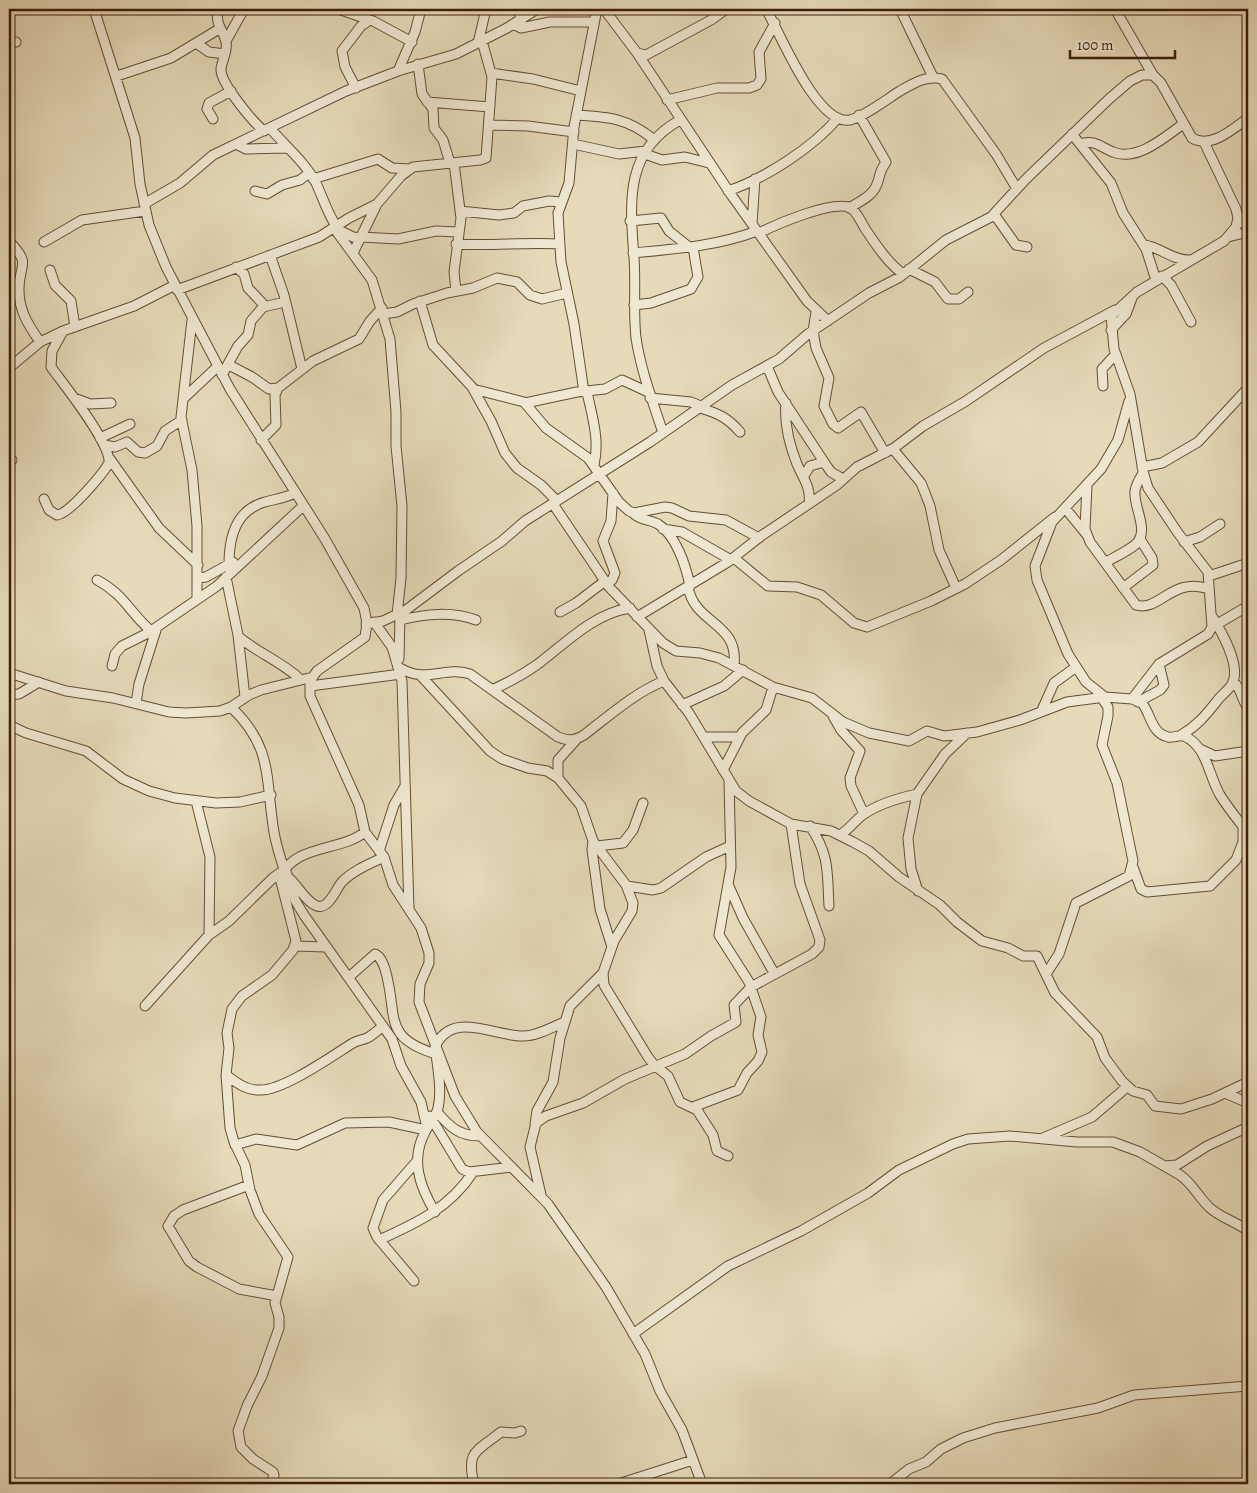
<svg xmlns="http://www.w3.org/2000/svg" width="1257" height="1493" font-family="Alegreya,serif">
<style>
.lines{fill:none;stroke-linecap:round;stroke-linejoin:round}
.minor-casing{stroke:#664d34;stroke-width:11}
.minor{stroke:#efe7d2;stroke-width:9}
</style>
<rect width="100%" height="100%" fill="#e6dab9"/>
<filter id="stains"><feTurbulence type="fractalNoise" baseFrequency=".004" numOctaves="4"/><feColorMatrix values="0 0 0 0 .2 0 0 0 0 .09 0 0 0 0 .02 0 0 0 .5 -.17"/></filter>
<radialGradient id="worn" r=".72"><stop offset=".6" stop-color="#630" stop-opacity="0"/><stop offset="1" stop-color="#630" stop-opacity=".3"/></radialGradient>
<g class="lines">
<defs>
<path id="minor" d="M94,9L135,138L140,184L149,225L166,267L230,389L325,539L364,608L367,623L365,637L317,671L310,681V696L359,805L365,832C340,852 294,844 280,878L296,941L293,950L272,975L242,996L232,1009L227,1033L229,1048L226,1075L230,1128L234,1142L245,1165L250,1190L259,1214L288,1257L275,1303L279,1317V1328L262,1376L247,1406L238,1431L241,1447L253,1459L273,1472L274,1475L271,1484
M218,9C215,26 223,28 226,42C228,51 222,60 221,69C220,83 253,122 264,131
M338,9L373,21L412,42
M517,9L522,19
M604,9L637,53L646,55L711,20L726,9
M766,9C780,33 817,126 850,120C864,117 887,99 900,91C914,83 926,75 942,79L996,154L1017,189
M900,9L933,77
M1115,9L1153,75
M513,24L521,28L550,22H593
M226,41L244,9
M196,43L209,52L225,54
M478,43L486,9
M9,44L16,42
M637,53L732,196L807,301L828,321
M418,64L422,94L433,109L434,128L443,140L450,163
M398,71L415,32L421,9
M491,73L533,79L581,91
M117,76L171,58L219,29
M356,88L345,67L342,51L361,26L370,20
M667,100L717,88H749L757,85L761,79L759,52L775,23
M427,102L490,107
M576,115C608,117 628,118 653,139
M213,119L207,109L209,103L231,91
M489,125L528,126L574,132
M270,128C285,146 305,162 316,183C323,198 327,212 336,226
M1072,134L1111,183L1123,213L1146,249L1156,280
M236,144L246,149L287,148
M573,144L619,154L646,151
M1080,144C1095,139 1100,147 1113,152C1137,162 1165,137 1183,124
M645,154L662,160L685,157L709,163
M454,163L461,218L454,272L456,291
M313,179L378,159L392,168L411,169
M255,191L267,194L282,185L300,180L309,173
M728,191C766,178 812,148 838,118
M144,204L180,183L213,155L346,91L398,71L456,54L507,28L537,9
M849,208C859,202 873,196 877,184C881,174 878,174 886,162L859,115
M460,211L499,215L514,213L523,206L549,201L561,202
M994,214L1016,245L1027,247
M1237,214L1248,229
M630,221L661,218L669,231L689,247
M752,224L755,179
M334,228L372,280L390,339L396,412V446L402,506L401,578L397,615
M337,229L353,237L362,238
M759,233C775,225 834,199 851,208C857,212 862,224 866,230C876,245 888,263 903,274
M362,237L398,239L436,231L458,232
M1228,237L1248,232
M9,241C33,266 18,264 19,291C19,311 29,326 40,342
M44,242L82,220L145,211
M456,244C491,246 525,242 560,244
M1144,245C1161,247 1171,260 1189,260
M353,253L376,206
M633,253C675,249 717,246 757,231
M270,255L284,295L302,369
M236,267L244,274L248,288L265,306
M909,269L935,282L948,299H959L968,292
M50,270L55,285L71,301L75,327
M1162,276L1171,285L1191,322
M177,290L319,237L349,218L377,204L401,176L413,167L480,160L486,158L492,77L482,41
M420,301L433,345L472,387L491,421L505,453L517,468L541,485L557,501
M634,305L651,303L691,289L698,277L693,247
M816,312L813,331L816,348L829,378L824,406L833,424L838,428L861,412L885,453
M383,314L397,312L413,304L447,293L473,288L497,278L517,282L530,295L542,299L567,293
M192,320L181,417L192,470L197,526V597
M1111,330L1126,314L1132,298
M229,365L252,377L269,389L278,388
M767,366L778,392L826,465L831,472L843,479
M9,368L40,342L63,331L134,306L175,285
M222,375L238,346L248,335L251,321L263,307L285,302
M1103,386L1102,369L1116,354
M473,389L524,402L546,428L588,458L619,502L629,511L634,513L665,507L672,508L689,516L726,520L759,538
M584,392L574,324L561,262L558,213L569,183L574,127L597,9
M587,392C592,416 600,440 594,465
M74,398L90,404L111,403
M650,398L691,402L703,407
M183,399L218,366
M1129,401L1118,440L1101,469L1052,522L1035,566L1037,580L1068,654L1086,682L1105,697L1132,699L1142,703C1151,714 1151,733 1168,737C1173,738 1178,735 1184,736C1207,746 1208,774 1220,795C1228,808 1238,820 1248,833
M525,403L577,392L605,389L622,380L648,392
M786,403C784,424 789,444 797,464C804,480 811,487 809,504
M700,408C718,413 728,418 740,432
M663,433C653,402 641,371 636,338C633,311 636,284 634,258C630,202 624,151 680,120
M100,438L130,424
M261,440L276,425L275,395L278,388L313,361L359,339L370,321L382,308
M104,445L115,447L127,442L138,452L145,453L157,446L165,431L182,420
M893,449L921,483L925,493L930,506L939,550L956,588
M9,459L12,460
M110,459L159,528L198,565
M1142,467L1162,463L1198,442L1248,388
M804,476L810,466L824,462
M1087,485L1085,529L1090,542L1136,605C1160,612 1172,576 1209,589
M44,499L49,510L57,515C69,514 102,475 109,463C111,443 64,385 51,367L52,351L63,331
M553,504L609,587L663,643L676,651L700,653L719,658L773,687L812,698L843,722L869,733L909,741L927,731L944,736L977,732L1020,720L1067,702L1105,697
M1065,508L1087,535
M633,513C641,521 649,519 658,524C676,535 686,566 690,586
M663,529L682,532L731,560
M1184,542L1200,537L1220,524
M734,558L768,586L797,587L821,595L854,623L867,627L931,601L965,584L1001,560L1055,517
M1106,562C1115,557 1128,551 1136,544C1150,530 1133,507 1135,491C1136,484 1140,478 1143,473
M229,564C229,536 236,510 265,502C276,499 285,498 295,493
M1209,576L1242,565
M226,577L238,635L245,697
M198,578L206,577L233,562
M97,580C125,595 129,612 151,631
M607,584L612,580L615,573L603,541L611,521L613,493
M688,587C695,625 739,622 734,665
M1123,588L1153,565L1152,558L1140,539
M560,612L576,603L605,581
M637,617L728,562L761,536L837,485L857,467L894,448L923,426L966,401L1044,348L1115,310
M400,620C426,614 451,611 476,620
M374,622L392,647L402,681L409,909
M366,624L383,621L406,610L458,571L502,541L525,521L650,442L732,385L779,359L808,334L869,293L900,277L946,240L991,217L1026,179L1109,99L1130,81L1142,75H1153L1161,83L1192,138C1211,149 1233,129 1248,118
M1214,626L1248,606
M649,630L657,666L664,681L689,713L736,791L749,801L791,824L831,831L853,842L869,851L899,877L940,905L957,922L982,941L1008,948L1023,956H1037L1055,993L1097,1037L1105,1058L1122,1081L1133,1091L1147,1095L1155,1106L1181,1109L1212,1099L1248,1082
M239,637C258,653 282,662 300,679
M399,659L400,615
M112,666L115,654L122,646L148,633L217,586L303,506
M400,668C427,684 443,666 470,674L558,737C568,741 574,741 584,735C609,716 634,693 664,681
M9,673L66,691L113,698L169,712L186,713L220,711L231,707L249,695L261,690L313,677
M421,676L490,751L502,759L528,768L547,771L558,778L581,806L593,841L626,885L633,903L632,911L614,941L603,973L604,985L648,1057L654,1065L668,1076L680,1102L697,1110L713,1135L717,1151L728,1156
M1233,681C1242,689 1241,699 1248,708
M310,686L401,674
M494,689C509,682 524,674 538,664C567,642 593,614 630,608
M9,695L19,694L39,682
M1132,699L1159,664L1208,634L1212,627L1208,572L1178,533L1148,488L1143,471L1130,394L1114,349L1111,316L1137,292L1224,241L1236,227L1238,218L1236,209L1204,142
M1138,702L1160,690L1164,685L1159,664
M136,703L139,684L157,627
M682,705L724,686L743,670
M231,707C274,748 265,779 274,832C276,844 280,857 284,869
M1042,710L1054,683L1076,667
M833,716L841,730L860,751L850,778L851,786L864,814
M9,725L26,733L86,751L123,779L149,791L175,798L216,803L240,802L271,795
M1181,735C1197,726 1205,716 1217,701C1221,695 1229,690 1232,684C1242,666 1221,631 1212,616
M704,737H739
M1200,749L1215,756L1248,751
M723,770L742,733L766,710L773,687
M558,778V760L576,740
M729,781L731,867L728,884L743,918L774,973
M196,801L210,857L209,935
M810,826C830,856 827,872 829,906
M365,832L384,857L393,885L421,928L429,953V963L420,984L419,1002L455,1096L477,1132L548,1204L606,1287L645,1354L660,1391L682,1430L702,1484
M840,835C850,829 855,820 864,814C880,803 899,798 917,794
M593,841L592,850L600,909L612,947
M597,846L623,843L633,830L643,803
M379,851L394,805L405,786
M1133,867L1141,889L1147,892L1210,886L1236,860L1243,842V826
M285,868L295,900L304,915L392,1039L401,1066L421,1102L427,1128
M290,879C298,886 307,903 317,906C328,910 336,890 341,883C352,871 369,864 384,857
M627,886L653,890L661,888L706,857L730,846
M918,891L911,869L908,838L917,794L945,754L967,733
M294,946L326,947
M1046,974L1059,954L1076,903L1129,876L1133,861L1117,783L1102,745L1108,716V707L1101,697
M349,977L375,954C381,957 383,963 385,969C399,1016 380,1038 439,1055
M145,1006L209,935L229,921L274,877L283,871
M435,1047C452,1009 495,1037 524,1036C537,1036 552,1027 565,1022
M226,1075C237,1083 247,1091 261,1090C284,1090 332,1056 353,1043C358,1040 363,1040 367,1038C373,1035 378,1030 383,1026
M1225,1093L1248,1103
M693,1107L738,1090L747,1073L758,1061L762,1052L758,1035L761,1017L749,982L719,935L728,884
M437,1112C450,1127 459,1136 480,1136
M430,1116L462,1169L469,1172L512,1167
M535,1124L537,1111L553,1082L560,1038L570,1006L603,973
M1043,1138L1092,1117L1127,1087
M235,1145L256,1139L297,1145L345,1123L389,1122L426,1130
M1164,1166L1177,1165L1207,1146L1248,1127
M249,1185L183,1210L174,1216L168,1226L189,1261L197,1267L239,1289L277,1296
M541,1195L530,1147L536,1123L546,1116L583,1103L625,1079L685,1054L711,1036L736,1022L734,1005L751,987L812,954L819,947L820,940L800,884L791,824
M435,1212C420,1187 410,1160 425,1132C429,1124 436,1117 438,1108C442,1091 438,1071 436,1054
M379,1240C417,1223 451,1207 473,1172
M414,1281L377,1237L373,1228L383,1200L417,1161
M633,1334L728,1266L801,1231L868,1193L899,1170L953,1144L968,1139L1010,1136L1077,1142H1113L1140,1152L1180,1175C1193,1184 1199,1198 1210,1208C1221,1218 1237,1222 1248,1231
M474,1484C466,1451 476,1452 501,1432L515,1433L521,1431
M618,1484L693,1460
M890,1484L909,1469L926,1462L941,1449L963,1438L995,1428L1098,1408L1134,1395L1248,1386"/>
</defs>
<use href="#minor" class="minor-casing"/>
<use href="#minor" class="minor"/>
</g>
<rect width="1257" height="1493" fill="none" stroke="#e6dab9" stroke-width="30"/>
<rect x="10" y="10" width="1237" height="1473" fill="none" stroke="#3c1e08" stroke-width="2.5"/>
<rect x="15" y="15" width="1227" height="1463" fill="none" stroke="#3c1e08"/>
<path d="M1070 50v8h105v-8" fill="none" stroke="#3c1e08" stroke-width="2.5"/>
<text x="1077" y="50" font-size="15" fill="#3c1e08" stroke="#efe7d2" stroke-width="4" paint-order="stroke">100 m</text>
<rect width="100%" height="100%" filter="url(#stains)"/>
<rect width="100%" height="100%" fill="url(#worn)"/>
</svg>
